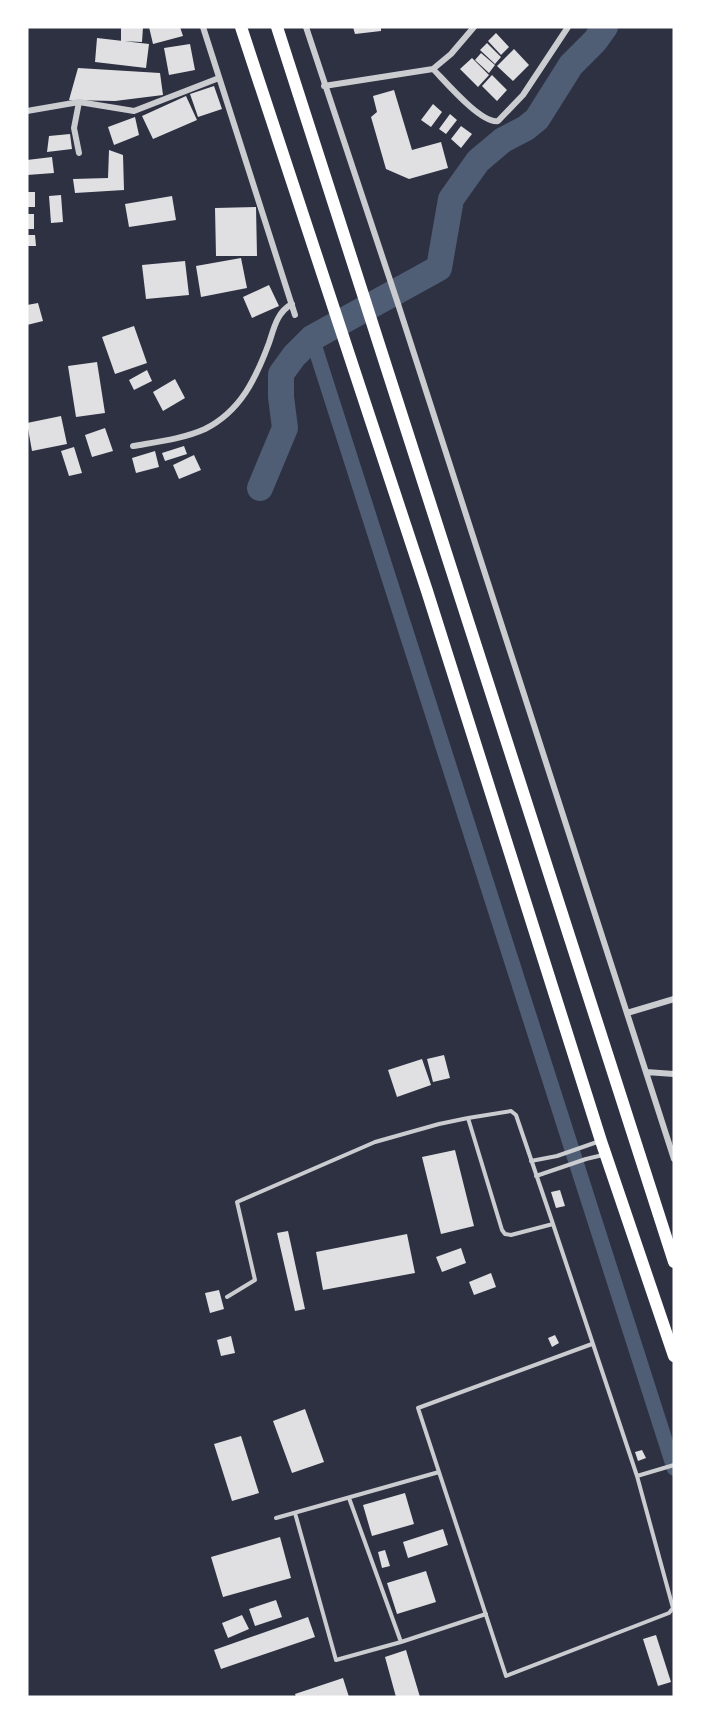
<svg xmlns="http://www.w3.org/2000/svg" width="701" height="1724" font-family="'DejaVu Sans',sans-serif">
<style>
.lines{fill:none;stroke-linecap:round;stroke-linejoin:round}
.canal{stroke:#4f5d75;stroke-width:15}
.river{stroke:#4f5d75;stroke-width:26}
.building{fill:#e0e0e3}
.service{stroke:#caccd0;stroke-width:4}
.minor{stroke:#caccd0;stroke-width:6}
.secondary{stroke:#fff;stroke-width:12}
</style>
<rect width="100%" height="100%" fill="#2d3142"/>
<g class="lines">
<path class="canal" d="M312,338L674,1468"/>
<path class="river" d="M260,488L285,428L281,397V374L294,356L312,338L439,268L451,199L478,161L503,140L526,128L537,119L571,65L595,41L605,27"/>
</g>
<path class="building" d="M121,27H143L142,42L121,41Z
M149,27H180L183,36L153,44Z
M353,27H381V31L355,34Z
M496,33L509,47L501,55L488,41Z
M97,38L149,44L146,68L95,62Z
M487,43L501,57L495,64L480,50Z
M190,44L195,70L169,75L164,48Z
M514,49L529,65L513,81L497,66Z
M481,53L495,65L489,73L475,60Z
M472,58L489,75L478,87L460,69Z
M78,68L160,73L163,95L115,101L69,100Z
M492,75L507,90L497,101L482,86Z
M214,86L222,109L198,117L190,94Z
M394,90L412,150L441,142L448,168L409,179L386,169L371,117L377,112L373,96Z
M186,96L197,120L153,139L142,116Z
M433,104L442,112L431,127L421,120Z
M450,114L457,120L446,134L439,129Z
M135,117L139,135L114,145L108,127Z
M461,126L472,134L461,148L451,139Z
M70,134L72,149L47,152L49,136Z
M109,150L123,155L124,190L75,193L73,179L108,178Z
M52,157L54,173L27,175V160Z
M27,192H35V207H27Z
M61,195L63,222L51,223L49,196Z
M172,196L176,220L129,227L125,204Z
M256,207L257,256H216L215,208Z
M27,214H34V229H27Z
M27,235H35L36,246H27Z
M241,258L247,288L201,297L196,266Z
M185,261L189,295L146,299L142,265Z
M269,285L279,306L252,318L243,297Z
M38,303L43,321L27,325V305Z
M134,326L147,363L115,374L102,337Z
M97,362L105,413L76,417L68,366Z
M147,370L152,381L134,390L129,380Z
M175,379L185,398L163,411L153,392Z
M61,416L67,444L32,451L27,423Z
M105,428L113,451L92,457L85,435Z
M184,446L187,454L165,461L162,453Z
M74,447L82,473L69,476L61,451Z
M155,451L159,467L136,473L132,458Z
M194,455L201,470L179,479L173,465Z
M444,1055L450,1078L433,1082L427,1059Z
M422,1059L431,1085L397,1097L388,1070Z
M455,1150L474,1226L441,1234L422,1157Z
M560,1190L565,1206L556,1208L551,1192Z
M288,1231L305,1309L295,1311L277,1233Z
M407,1234L415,1273L323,1290L316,1252Z
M461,1248L466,1263L442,1272L436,1257Z
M491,1273L496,1287L474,1295L469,1282Z
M219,1290L224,1309L210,1313L205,1293Z
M555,1335L559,1343L552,1347L548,1338Z
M231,1336L235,1353L221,1356L217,1340Z
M305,1409L324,1462L292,1473L273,1421Z
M241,1436L259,1493L232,1501L214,1444Z
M642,1450L646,1458L638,1461L635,1452Z
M405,1493L414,1524L372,1536L363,1505Z
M443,1529L448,1545L408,1558L403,1542Z
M280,1537L291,1578L223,1597L211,1557Z
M385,1550L390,1566L382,1568L378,1552Z
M426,1571L436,1602L397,1614L387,1583Z
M276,1600L282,1617L255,1626L249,1609Z
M242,1615L249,1629L228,1638L222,1623Z
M308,1617L315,1637L221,1669L214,1650Z
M656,1635L671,1682L658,1686L643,1639Z
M406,1650L420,1697H396L385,1657Z
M343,1678L349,1697H296L295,1694Z"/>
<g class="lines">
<path class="service" d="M511,1111L516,1115L553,1224L511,1235L505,1234L502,1230L468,1118Z
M531,1161L557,1156L600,1141
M536,1176L586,1159L603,1155
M553,1224L637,1476L673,1608L669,1613L506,1676L418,1408L592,1344
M227,1297L255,1280L237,1202L375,1142L439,1124L468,1118
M637,1476L674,1465
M349,1498L401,1642L486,1614
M295,1513L336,1660L401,1642
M276,1518L439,1472"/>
<path class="minor" d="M203,27L295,315
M306,27L398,304L674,1159
M433,69C445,81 481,124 498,121L523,95L568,27
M324,86L433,69L451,54L474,27
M27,111L79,102
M79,153L74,128L79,102L134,111L219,78
M133,446C156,442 183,439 205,429C241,411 256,378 269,343C274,328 277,312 292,304
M627,1013L674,999
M646,1072L674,1074"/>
<path class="secondary" d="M241,27L427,591L601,1141L674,1356
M277,27L674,1262"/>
</g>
<rect width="701" height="1724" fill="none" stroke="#ffffff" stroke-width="57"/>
</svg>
